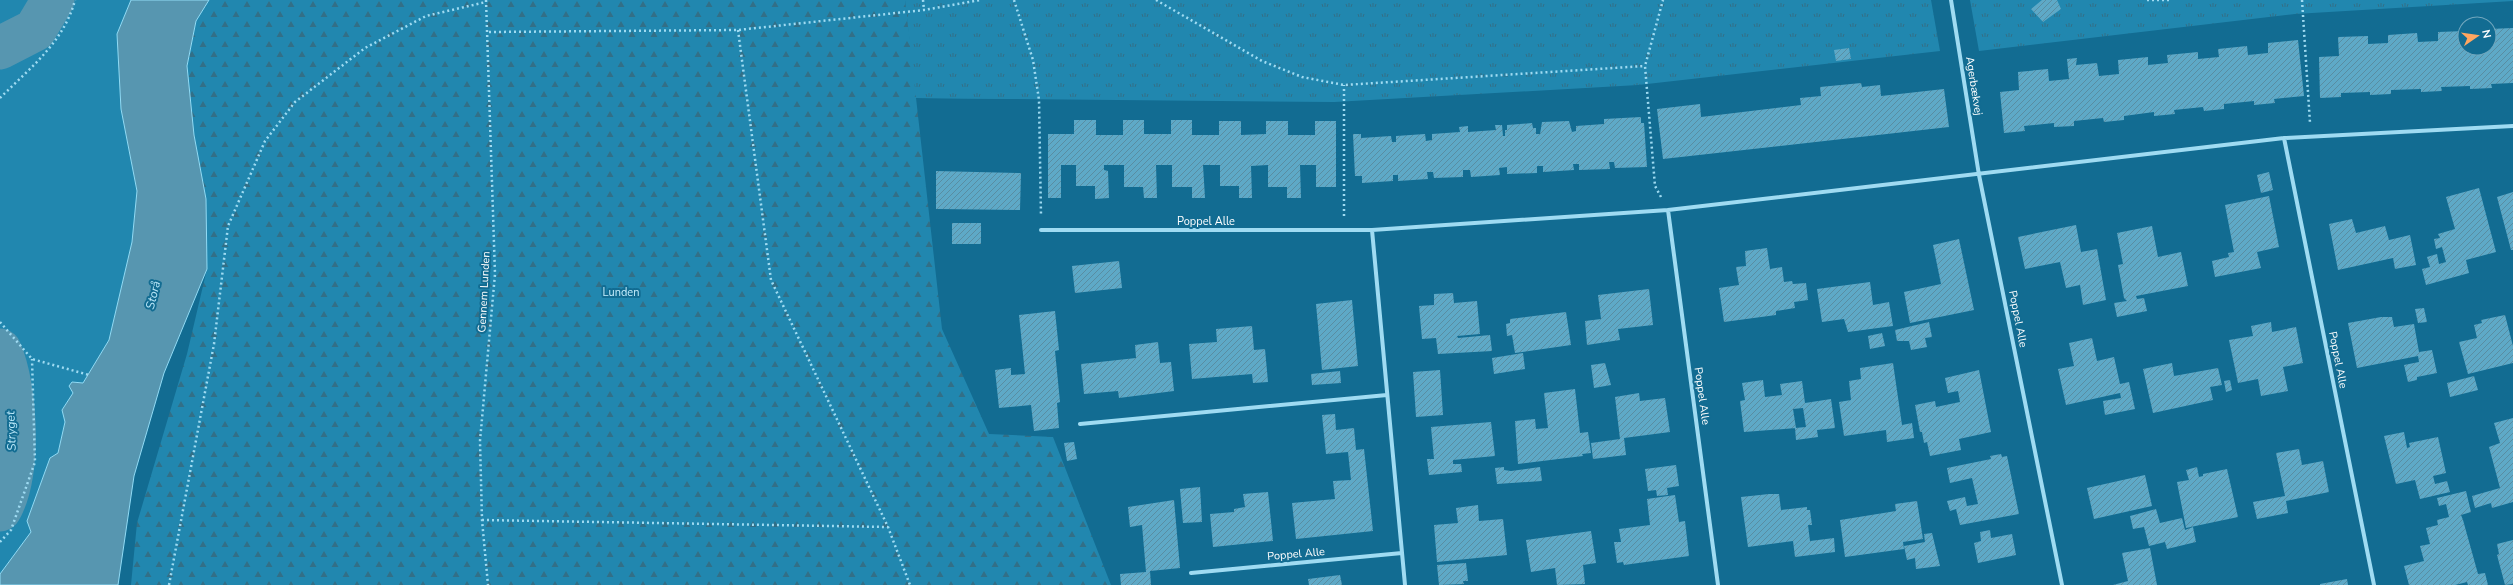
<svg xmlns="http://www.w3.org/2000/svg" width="2513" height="585" font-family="'Nunito Sans',sans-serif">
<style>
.grass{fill:#2187af}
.forest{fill:url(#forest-firs)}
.park{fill:url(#park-tufts)}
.water{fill:#5796b0;stroke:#91dbf5}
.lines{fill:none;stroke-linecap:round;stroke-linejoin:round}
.river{stroke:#5796b0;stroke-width:43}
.building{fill:url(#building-hatch)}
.path{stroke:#9fdbf2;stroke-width:2.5;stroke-dasharray:2 3;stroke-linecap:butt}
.street{stroke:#9fdbf2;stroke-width:4}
.labels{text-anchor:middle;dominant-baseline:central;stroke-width:4;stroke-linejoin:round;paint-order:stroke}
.street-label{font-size:11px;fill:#fff;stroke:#126c92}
.park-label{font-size:11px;fill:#c6eefd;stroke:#126c92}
.water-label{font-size:12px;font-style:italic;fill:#bce9fa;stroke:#126c92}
</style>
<defs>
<pattern id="forest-firs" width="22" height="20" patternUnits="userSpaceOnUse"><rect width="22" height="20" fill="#2187af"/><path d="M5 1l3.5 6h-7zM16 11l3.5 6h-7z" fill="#326f87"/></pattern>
<pattern id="park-tufts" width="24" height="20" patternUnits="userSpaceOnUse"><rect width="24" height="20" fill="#2187af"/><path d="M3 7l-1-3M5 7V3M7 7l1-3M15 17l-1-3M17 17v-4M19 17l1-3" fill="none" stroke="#326f87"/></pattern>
<pattern id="building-hatch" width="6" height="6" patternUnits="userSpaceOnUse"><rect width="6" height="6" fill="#5ea9c7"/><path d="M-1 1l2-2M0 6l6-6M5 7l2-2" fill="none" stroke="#598da2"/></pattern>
</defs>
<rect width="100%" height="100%" fill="#126c92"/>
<path class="grass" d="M0,0H131L117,34L121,109L137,191L132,242L109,340L83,383L72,382L73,393L62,410L65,422L58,453L50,458L27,521L31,532L0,574Z"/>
<path class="forest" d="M209,0H905L910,40L1029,99L916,98L942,329L989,434L1053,437L1111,585H131L137,523L187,354L207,269L206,199L194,135L187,66L196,21Z"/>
<path class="park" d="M905,0H1931L1940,51L1638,85L1334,102L916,98Z
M1970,0H2513V1L2295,14L1979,51Z"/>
<path class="water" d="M131,0H209L196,21L187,66L194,135L206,199L207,269L164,373L134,476L118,585H0V574L31,532L27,521L50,458L58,453L65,422L62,410L73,393L69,386L72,382L83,383L109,340L132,242L137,191L121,109L117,34Z"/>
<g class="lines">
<path class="river" d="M0,48L35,30L53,0
M0,350C17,388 21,474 0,510"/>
</g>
<path class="building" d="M2042,0H2057L2061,9L2043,22L2031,9Z
M2513,28V83L2491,84L2492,88L2470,89V86L2441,87L2442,91L2421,92V89L2391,90V94L2370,95V92L2341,93V97L2320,98L2319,57L2339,56L2338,37L2368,36V44L2388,43V35L2417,33L2418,42L2438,41V32L2465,31V48H2489V29Z
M2298,40L2304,96L2274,99L2275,103L2254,105V101L2224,104V109L2204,111L2203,107L2174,110L2175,114L2154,116V112L2124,116V120L2104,122L2103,118L2074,121V126L2054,127V123L2024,126L2025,131L2004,133L2000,92L2019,90L2018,72L2048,69L2049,81L2069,79L2067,59L2077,58L2076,65L2097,63L2099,76L2119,74L2118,60L2148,57V65L2168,63L2167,55L2198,52V59L2219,57L2218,49L2247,46L2248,55L2268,53V43Z
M1849,48L1851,59L1836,61L1834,50Z
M1861,83L1862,87L1880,85L1881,96L1944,89L1949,127L1663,159L1657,109L1700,104L1701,117L1801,105L1800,98L1821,96L1820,87Z
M1641,117V123H1644L1647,167L1615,168L1614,162H1609L1610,169L1579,170V164H1573L1574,170L1543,172V166H1537V173L1507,174V167L1499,168L1500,175L1471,177L1470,170H1463V177L1434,178L1433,172H1427L1428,179L1398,181V175H1393V181L1362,183V176H1355L1353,134H1361V138L1391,136L1392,142H1396V136L1425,134L1426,141L1432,140V134L1460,132L1459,127L1468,126V132L1496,130L1495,125H1502L1503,136H1505V130H1507V125L1532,123L1533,128H1536V134H1540L1542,122L1569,121L1572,132L1576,131V126L1604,124V119Z
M1074,120H1096V135H1123V120H1144V134H1171V120H1192V135H1219V121H1241V135L1266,134V121H1288V135H1315V121H1336V187H1316V165H1300L1301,198H1287V187H1268V165L1251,166L1252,198H1239V186H1220V165H1203L1205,198H1192V187H1172V165H1156L1157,198H1144L1143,187H1124V165H1104V170L1108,171L1109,198L1095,199V186H1076V165H1061V198H1048V134H1074Z
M936,171L1021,173L1020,210L936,209Z
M2269,172L2273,190L2261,193L2257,175Z
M2479,188L2496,252L2466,260L2469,273L2426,285L2422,269L2430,267L2427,257L2437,254L2439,264L2446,262L2442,247L2436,249L2434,239L2440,238L2438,234L2455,229L2446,197Z
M2513,192V250H2511L2497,197Z
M2269,196L2279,247L2257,252L2261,268L2215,277L2212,261L2229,257L2228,253L2234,252L2225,205Z
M2352,219L2356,233L2385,226L2389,240L2410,235L2416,265L2395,269L2393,258L2338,270L2329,224Z
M952,223H981V244H952Z
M2076,225L2081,252L2097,249L2106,300L2083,305L2080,285L2066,288L2060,262L2025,269L2018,237Z
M2152,226L2158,257L2181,252L2188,286L2136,296L2137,299L2144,298L2147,311L2117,317L2114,303L2127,301L2124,298L2118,265L2123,264L2117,233Z
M1959,239L1974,310L1910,323L1904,292L1941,284L1933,245Z
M1767,248L1770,269L1782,267L1784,282L1792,281L1793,284L1806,283L1808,300L1794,302L1795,308L1776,311V315L1724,322L1719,288L1739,285L1736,267L1746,266L1745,251Z
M1119,261L1122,288L1075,293L1072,266Z
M1870,282L1873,305L1889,302L1893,326L1848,332L1844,319L1822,322L1817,289Z
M1649,289L1653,325L1618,329L1620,340L1587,345L1585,321L1601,319L1598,295Z
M1453,293L1454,303L1477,301L1480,334L1457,336L1458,338L1490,335L1492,351L1438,354L1436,338L1422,339L1419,306L1434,305V294Z
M1352,300L1358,366L1322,370L1316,304Z
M2424,308L2427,322L2418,323L2415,309Z
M1055,311L1059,350L1055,351L1060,402L1057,403L1059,428L1034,431L1031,405L999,408L995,370L1011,368V375L1025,374L1019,315Z
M1566,312L1571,345L1515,353L1512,335L1507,336L1506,324L1510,323V319Z
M2505,315L2513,346V363L2468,374L2459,342L2477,338L2474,325L2482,323L2481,320Z
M2381,317H2392L2394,327L2414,324L2419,352L2432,350L2437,373L2417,377V380L2408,382L2404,365L2419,362L2418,356L2357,368L2348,323Z
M1929,322L1932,337L1925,338L1927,347L1911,350L1909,341H1897L1895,330Z
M2271,322L2272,332L2296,327L2303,363L2283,367L2288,391L2261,396L2258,379L2238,383L2229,340L2253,336L2251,326Z
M1252,326L1254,350L1265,349L1268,382L1253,383L1252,374L1192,379L1189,344L1217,342L1216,329Z
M1882,333L1885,346L1870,349L1868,336Z
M2092,338L2097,361L2114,357L2120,384L2129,382L2135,409L2105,415L2103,401L2121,398L2120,393L2066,405L2058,369L2074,366L2069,343Z
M1158,342L1160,363L1171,362L1174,391L1119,398L1118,391L1084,394L1081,364L1136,358L1135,345Z
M1523,353L1525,369L1494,374L1492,358Z
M1605,363L1611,385L1594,388L1591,365Z
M1893,363L1902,425L1912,423L1914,438L1887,442L1886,430L1844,436L1839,402L1851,400L1849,381L1861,379L1860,368Z
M2172,363L2174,376L2218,368L2222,385L2210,387L2213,400L2153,413L2143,369Z
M1440,370L1443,415L1416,417L1413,372Z
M1979,370L1991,432L1959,439L1961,450L1930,456L1927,442L1924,443L1922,432H1920L1915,405L1935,401L1936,407L1960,402L1958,391L1948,393L1945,378Z
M1340,371L1341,383L1312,385L1311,374Z
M2474,376L2478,390L2450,397L2447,383Z
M1763,380L1765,397L1782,395L1780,384L1802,381L1805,403L1831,399L1835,428L1817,430L1818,437L1796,440L1795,428L1806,427L1803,408L1793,409L1796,428L1744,432L1740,401L1745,400L1742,383Z
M2230,380L2232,390L2226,392L2224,381Z
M1575,389L1580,433L1588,432L1591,453L1582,454L1583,456L1518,464L1515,421L1535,419L1536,429L1548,428L1544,393Z
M1639,393L1640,401L1665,398L1670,432L1624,438L1626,455L1593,459L1591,443L1620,439L1615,397Z
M1335,414L1336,430L1354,428L1356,450L1364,449L1373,531L1296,539L1292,503L1335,499L1333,481L1351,480L1348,452L1326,454L1322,415Z
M2513,418V502L2492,508L2491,503L2475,508L2472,496L2500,488L2489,447L2500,443L2494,423Z
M1491,422L1495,456L1453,460V464H1461L1462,472L1429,475L1427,459H1434L1431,427Z
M2404,432L2407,448L2410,447L2409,443L2438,437L2446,473L2433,476L2435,484L2447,481L2450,492L2420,499L2415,480L2396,484L2384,436Z
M1074,442L1077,459L1067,461L1064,443Z
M2299,449L2302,465L2323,461L2329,492L2286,501L2288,513L2257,519L2253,502L2285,496L2276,453Z
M2001,454L2002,457L2007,456L2019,514L1960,525L1956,509L1950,511L1947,501L1965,497L1967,506L1978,504L1972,478L1950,483L1947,468L1991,459L1990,456Z
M1676,465L1679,486L1667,488L1668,495L1657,496L1656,490L1648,491L1645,469Z
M1504,467V470L1511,471L1540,467L1542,481L1497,484L1495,468Z
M2197,467L2199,477L2203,476V474L2227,469L2238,517L2186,528L2177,482L2189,480L2186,470Z
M2145,475L2152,506L2094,519L2087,488Z
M1200,487L1202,522L1183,523L1180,489Z
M2466,491L2471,512L2461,515L2463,520L2478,574L2485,573L2488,585H2468L2467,582L2455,585H2409L2404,566L2424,561L2420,546L2430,544L2426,528L2438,525L2437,520L2449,517L2446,504L2439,506L2437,498Z
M1268,492L1273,541L1213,547L1210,514L1234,512V509L1245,507L1243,494Z
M1769,494H1779L1781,510L1807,507V510H1810L1812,525H1808L1810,541L1834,538L1835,552L1795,557L1793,541L1748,547L1741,497Z
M1675,495L1679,522L1685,521L1689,556L1624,565L1623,562L1617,563L1614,542H1621L1619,529L1650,525L1647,499Z
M1174,500L1180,568L1150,571L1151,585H1121L1120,574L1146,572L1142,525L1130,527L1128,507Z
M1917,501L1923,539L1903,542L1904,549L1845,557L1840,520L1896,511L1895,504Z
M1478,505L1479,521L1503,519L1507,555L1437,562L1434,525L1458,523L1456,508Z
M2156,509L2160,523L2182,518L2185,530L2193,527L2196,542L2167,549L2165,542L2149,546L2144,527L2133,529L2130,516Z
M1990,530L1991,538L2012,534L2016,555L1978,563L1974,543L1981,541L1980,532Z
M1591,531L1596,563L1583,565L1585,584L1557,585L1555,568L1531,572L1526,540Z
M1932,533L1940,566L1916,569L1915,558L1907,560L1904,546L1925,542L1924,534Z
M2513,540V584L2505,585L2497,555L2499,554L2497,544Z
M2150,548L2157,585H2113L2128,581L2122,553Z
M1466,563L1468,581H1463L1464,584L1439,585L1437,565Z
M1340,575L1342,585H1309L1308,579Z
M2347,579L2348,585H2320V584Z"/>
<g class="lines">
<path class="path" d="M486,0L495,274L480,441L482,520L488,585
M923,0L924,10
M1014,0L1033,60L1039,100L1041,216
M1156,0L1262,61L1302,77L1344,85L1645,66
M2147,0H2170
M2302,0L2310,123
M738,30L771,280L888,527L910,585
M489,32L738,30L924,10L980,0
M0,98C30,68 64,42 75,0
M1661,197L1655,186L1645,66L1663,0
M1344,216V85
M0,322L32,359L89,375
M482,520L888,527
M0,542L11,530L35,462L32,359
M169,585L214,344L228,226L265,141L295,102L365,48L426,16L486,2"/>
<path class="street" d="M1951,0L1979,175L2062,585
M2284,138L2374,585
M1668,210L1718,585
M1041,230H1372L1668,210L2284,138L2513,126
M1372,230L1405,585
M1080,424L1387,395
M1191,573L1402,553"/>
</g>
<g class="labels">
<g class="street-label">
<text transform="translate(1974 86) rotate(81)">Agerbækvej</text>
<text x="1206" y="221">Poppel Alle</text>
<text transform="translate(484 292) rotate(-87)">Gennem Lunden</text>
<text transform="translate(2018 319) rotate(79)">Poppel Alle</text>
<text transform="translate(2338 360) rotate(79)">Poppel Alle</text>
<text transform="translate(1702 396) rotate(82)">Poppel Alle</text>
<text transform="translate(1296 554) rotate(-5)">Poppel Alle</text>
</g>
<g class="park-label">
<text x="621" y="292">Lunden</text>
</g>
<g class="water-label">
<text transform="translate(153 295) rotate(-76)">Storå</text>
<text transform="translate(11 431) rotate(-92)">Stryget</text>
</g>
</g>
<g transform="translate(2477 36) rotate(77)"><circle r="19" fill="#126c92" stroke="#71a7be"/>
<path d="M0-3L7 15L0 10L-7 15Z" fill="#ffa660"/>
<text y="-6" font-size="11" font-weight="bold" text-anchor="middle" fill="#ffffff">N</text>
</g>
</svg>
